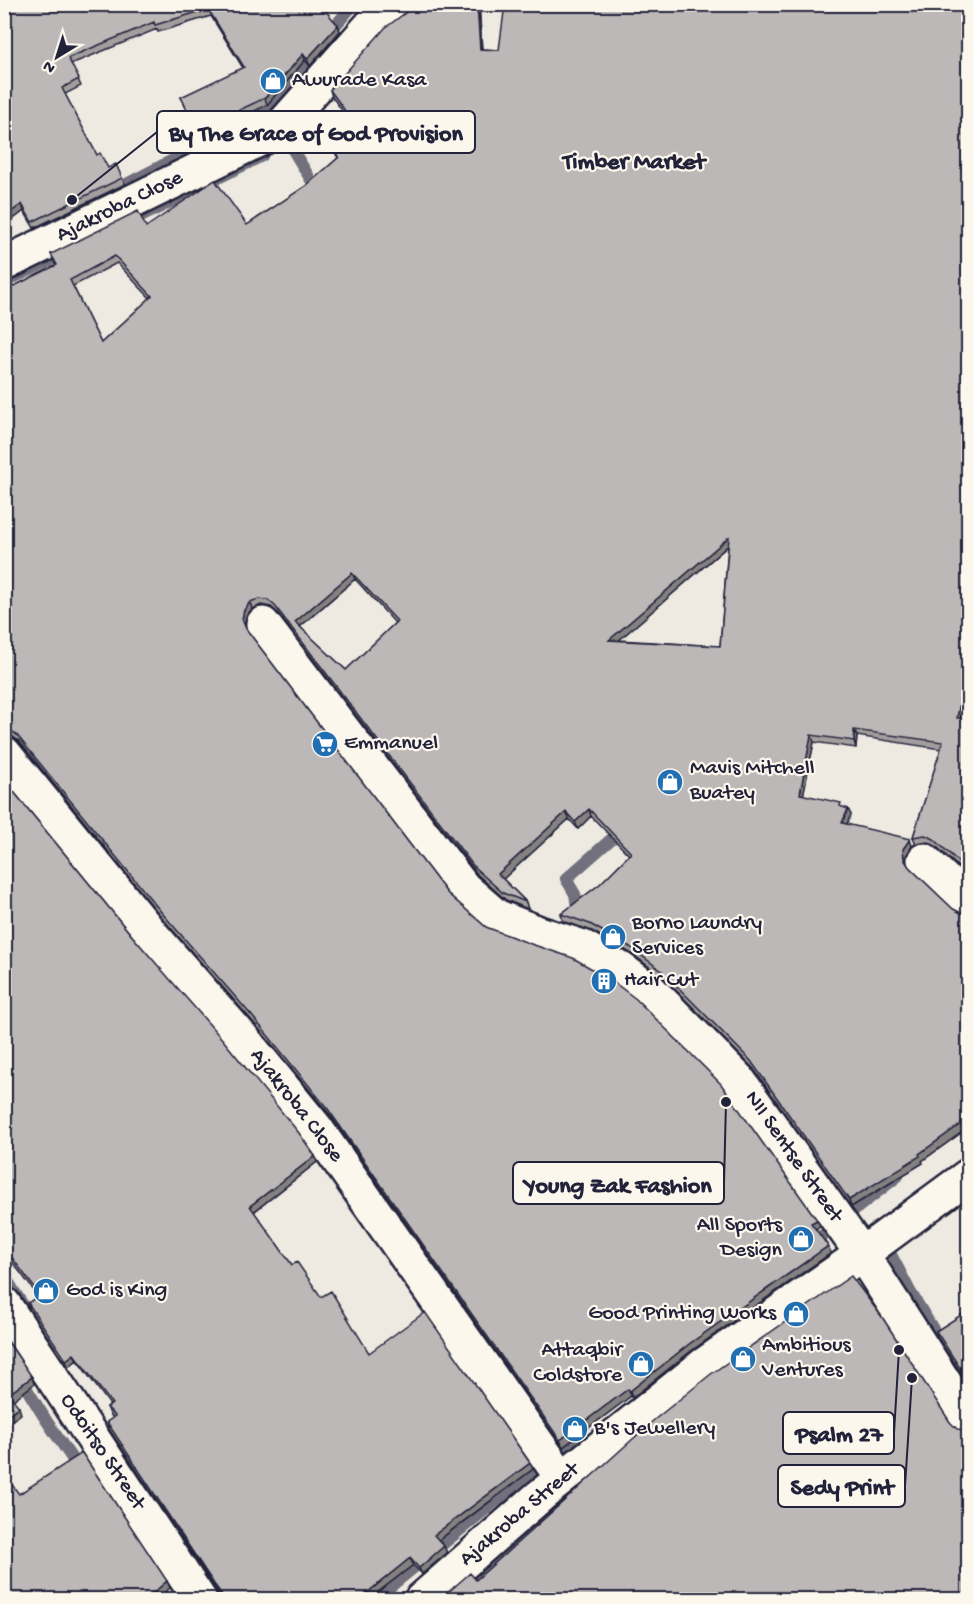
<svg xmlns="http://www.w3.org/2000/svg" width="973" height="1604" font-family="'Gochi Hand',sans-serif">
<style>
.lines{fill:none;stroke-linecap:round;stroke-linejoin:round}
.stream{stroke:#716f7c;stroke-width:12}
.minor-casing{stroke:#22223b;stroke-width:38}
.minor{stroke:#fbf7ec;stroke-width:33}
.wall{fill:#a29e9e;stroke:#22223b;stroke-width:1.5;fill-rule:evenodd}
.shaded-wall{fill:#848181;stroke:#22223b;stroke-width:1.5}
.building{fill:#bcb8b8;stroke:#22223b;stroke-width:1.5;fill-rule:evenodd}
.labels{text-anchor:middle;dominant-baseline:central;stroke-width:4.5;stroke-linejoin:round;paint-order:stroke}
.poi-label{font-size:22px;fill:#22223b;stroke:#fbf7ec;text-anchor:start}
.street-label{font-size:22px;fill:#22223b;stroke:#fbf7ec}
.neighbourhood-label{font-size:24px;font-weight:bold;fill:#22223b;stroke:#fbf7ec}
.leader{fill:none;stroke:#22223b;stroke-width:2}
.callout-dot{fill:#22223b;stroke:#fbf7ec;stroke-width:2}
.callout{fill:#fbf7ec;stroke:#22223b;stroke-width:2}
.callout-label{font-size:24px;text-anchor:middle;font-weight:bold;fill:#22223b}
</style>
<rect width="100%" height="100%" fill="#eeeae2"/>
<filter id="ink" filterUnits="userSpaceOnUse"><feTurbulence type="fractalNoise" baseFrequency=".0167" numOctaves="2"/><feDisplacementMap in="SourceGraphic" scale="12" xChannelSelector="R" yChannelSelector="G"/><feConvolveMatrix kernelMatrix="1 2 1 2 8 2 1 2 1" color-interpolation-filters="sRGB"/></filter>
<g filter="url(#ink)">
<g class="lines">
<path class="stream" d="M327,35L354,4
M285,137L320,195
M127,224L262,156
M40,229L255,117L263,111L316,49
M4,282L66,253
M4,723L46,780
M607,945L585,926L578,915L575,894L566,879L625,827
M361,1165L399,1213
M410,1229L428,1255L440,1268
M883,1239L911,1293L944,1347
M810,1245L898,1176
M4,1275L23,1305
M464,1305L481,1332
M4,1352L46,1420L81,1472
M182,1544L222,1600
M155,1581L167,1600
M374,1600L576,1436
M447,1600L551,1513L558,1503L572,1490"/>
<defs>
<path id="minor" d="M4,264L277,131L390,4
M263,624L464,888L496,916L539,933L583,947L621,969L651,991L738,1079L862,1254L968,1419
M4,753L150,932L240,1035L316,1128L562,1478
M924,860L968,902
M4,1304L200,1600
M421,1600L540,1496L702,1366L862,1254L968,1176"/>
</defs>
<use href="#minor" class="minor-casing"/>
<use href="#minor" class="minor"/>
</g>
<path class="wall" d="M4,4H332L325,11L338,25L340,31L310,66L305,60L267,105L199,137L181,97L243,68L211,16L158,32L157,29L71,64L81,86L65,94L97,155L108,168L122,178L125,184L34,228L24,211L4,226Z
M408,4H479L482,49L499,50L969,4V677L961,719L969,720V877L936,846L928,842L916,844L913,837L941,749L857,736L856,748L814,742L803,795L848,809L851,815L847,824L912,846L906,856V863L909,867L953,909L961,913H969V1127L922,1161L923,1163L851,1207L753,1068L664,978L632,954L592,931L563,921L561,914L600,884L629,855L591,816L578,829L569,819L503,879L526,902L528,909L506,900L478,875L278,613L271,607L261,605L252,609L246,616L244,626L246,629L447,893L817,1220L820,1226L815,1229L828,1246L831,1253L691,1351L632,1398L631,1396L563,1447L331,1116L254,1023L164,920L19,741L10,735H4V291L56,266L51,254L146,227L247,225L307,185L338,158L325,135L322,128L344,113L332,97L330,90L411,9ZM117,263L150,298L101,343L73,286ZM728,546L720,646L619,640ZM355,579L395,623L346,670L300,627Z
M4,780L133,937L315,1156L317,1162L254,1212L292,1265L369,1353L533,1469L439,1540L447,1553L422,1574L413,1565L369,1599H223L109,1429L107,1422L113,1418L110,1414L107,1407L110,1405L77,1360L68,1367L30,1310L28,1303L38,1296L4,1251Z
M969,1310V1385L938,1338L936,1331Z"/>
<path class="shaded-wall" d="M323,4H332L323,13L321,6Z
M477,4H479L482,56L480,49Z
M338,25L340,31L310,66L307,59Z
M303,54L305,60L267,105L265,98Z
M22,204L24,211L4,226V217Z
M729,537L731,543L611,647L609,640Z
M352,573L355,579L297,629L295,622Z
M250,602L252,609L246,616L244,626L242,619L244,610Z
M969,657V677L959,725L957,718Z
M854,730L857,736L856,748L854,741Z
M811,735L814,742L802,801L800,794Z
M589,809L591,816L578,829L575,822Z
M848,809L851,815L844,830L842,823Z
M566,812L569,819L501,881L498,874Z
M910,839L912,846L906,856V866L904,859L903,849Z
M969,1118V1127L922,1161L923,1163L851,1207L849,1200L919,1154Z
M315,1156L317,1162L252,1213L250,1206Z
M817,1220L820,1226L814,1230L811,1223Z
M828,1246L831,1253L691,1351L632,1398L630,1391L689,1344Z
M74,1354L77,1360L68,1367L66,1360Z
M32,1377L34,1384L12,1401L9,1394Z
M628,1389L631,1396L563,1447L560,1440Z
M19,1407L21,1414L4,1426V1417Z
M530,1463L533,1469L436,1542L434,1535Z
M444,1546L447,1553L422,1574L419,1568Z
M410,1558L413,1565L369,1599H363L362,1597Z
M167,1581L170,1588L156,1599H146Z"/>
<path class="building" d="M4,4H323L321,6L338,25L307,59L303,54L265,98L197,130L181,97L244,67L208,9L155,25L154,22L68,58L79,79L62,88L97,155L100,153L108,168L116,164L122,178L32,222L22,204L4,217Z
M411,4H477L480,49L499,50L505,4H969V657L957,718L969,720V872L934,839L925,835L913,837L943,742L854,730V741L811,735L800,794L841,803L840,806L848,809L842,823L910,839L903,849L904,859L909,867L953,909L961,913H969V1118L919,1154L920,1156L849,1200L751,1061L662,971L630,947L590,924L561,914L600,884L631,853L589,809L575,822L566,812L498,874L526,902L503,893L475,868L275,606L268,600L259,599L250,602L244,610L242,619L246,629L447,893L486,927L531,944L573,958L608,978L636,999L721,1084L817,1220L811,1223L828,1246L689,1344L630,1391L628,1389L560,1440L328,1109L252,1016L162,913L16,734L8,729L4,728V291L57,265L51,254L138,211L146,227L215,180L247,225L307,185L339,157L322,128L346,112L330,90L385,28L413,7ZM115,256L152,296L101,343L70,280ZM729,537L720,646L609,640ZM352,573L397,621L346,670L295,622Z
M4,780L133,937L223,1040L299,1133L315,1156L250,1206L292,1265L297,1262L321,1297L331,1291L369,1353L425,1312L530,1463L434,1535L444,1546L419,1568L410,1558L362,1597L365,1599H225L214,1584L107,1422L115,1416L107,1407L112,1404L74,1354L66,1360L28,1303L40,1295L4,1247Z
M851,1276L882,1317L950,1422L957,1429L969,1430V1599H449L445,1595L470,1573L476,1580L654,1420L711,1374Z
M969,1310V1382L936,1331Z
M4,1336L32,1377L9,1394L19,1407L4,1417Z
M82,1453L167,1581L146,1599H4V1474L19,1494Z"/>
</g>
<defs>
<symbol id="shop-disc" viewBox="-11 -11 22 22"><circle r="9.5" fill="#1f6fb2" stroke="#fbf7ec"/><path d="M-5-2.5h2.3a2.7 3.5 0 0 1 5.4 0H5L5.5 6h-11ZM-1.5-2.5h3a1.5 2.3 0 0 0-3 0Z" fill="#fff"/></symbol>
<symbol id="supermarket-disc" viewBox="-11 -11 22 22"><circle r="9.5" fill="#1f6fb2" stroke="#fbf7ec"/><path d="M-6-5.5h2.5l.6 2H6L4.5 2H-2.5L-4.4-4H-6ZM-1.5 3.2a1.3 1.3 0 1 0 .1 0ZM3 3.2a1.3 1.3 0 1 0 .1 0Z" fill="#fff"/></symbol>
<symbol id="building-disc" viewBox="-11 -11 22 22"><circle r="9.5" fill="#1f6fb2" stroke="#fbf7ec"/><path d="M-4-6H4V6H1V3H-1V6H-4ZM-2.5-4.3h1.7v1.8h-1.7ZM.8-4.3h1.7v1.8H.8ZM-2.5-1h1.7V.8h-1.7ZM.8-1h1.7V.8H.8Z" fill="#fff"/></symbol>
</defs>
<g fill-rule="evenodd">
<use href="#shop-disc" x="258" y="66" width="30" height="30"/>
<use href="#supermarket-disc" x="310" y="729" width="30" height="30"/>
<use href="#shop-disc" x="655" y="767" width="30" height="30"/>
<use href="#shop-disc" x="598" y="922" width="30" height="30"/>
<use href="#building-disc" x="589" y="966" width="30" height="30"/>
<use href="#shop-disc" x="786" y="1224" width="30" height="30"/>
<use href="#shop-disc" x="31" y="1276" width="30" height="30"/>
<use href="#shop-disc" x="781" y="1299" width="30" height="30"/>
<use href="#shop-disc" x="728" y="1344" width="30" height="30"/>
<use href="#shop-disc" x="626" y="1349" width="30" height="30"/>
<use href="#shop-disc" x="560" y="1414" width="30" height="30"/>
</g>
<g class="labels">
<g class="poi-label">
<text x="292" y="81">Awurade Kasa</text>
<text x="344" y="744">Emmanuel</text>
<text x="690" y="769">Mavis Mitchell<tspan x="690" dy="25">Buatey</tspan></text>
<text x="632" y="924">Borno Laundry<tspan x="632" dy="25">Services</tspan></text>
<text x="624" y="981">Hair Cut</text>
<text x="782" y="1226" text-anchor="end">All Sports<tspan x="782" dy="25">Design</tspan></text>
<text x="66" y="1291">God is King</text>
<text x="776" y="1314" text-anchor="end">Good Printing Works</text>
<text x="762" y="1346">Ambitious<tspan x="762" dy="25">Ventures</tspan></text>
<text x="622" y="1351" text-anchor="end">Attaqbir<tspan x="622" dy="25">Coldstore</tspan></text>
<text x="594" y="1429">B's Jewellery</text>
</g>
<g class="street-label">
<text transform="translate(120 207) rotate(-26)">Ajakroba Close</text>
<text transform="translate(296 1106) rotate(52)">Ajakroba Close</text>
<text transform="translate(793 1157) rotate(55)">NII Sentse Street</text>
<text transform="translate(102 1452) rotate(56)">Odoitso Street</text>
<text transform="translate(520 1515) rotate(-40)">Ajakroba Street</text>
</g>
<g class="neighbourhood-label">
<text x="634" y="163">Timber Market</text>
</g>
</g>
<path class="leader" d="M72 200L157 132M726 1102L724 1183M899 1350L894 1433M912 1378L905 1486"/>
<g class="callout-dot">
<circle cx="72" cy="200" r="6"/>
<circle cx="726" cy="1102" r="6"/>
<circle cx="899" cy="1350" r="6"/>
<circle cx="912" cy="1378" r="6"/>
</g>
<g class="callout">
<rect x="157" y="111" width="318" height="42" rx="6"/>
<rect x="513" y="1162" width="211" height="42" rx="6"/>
<rect x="783" y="1412" width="111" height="42" rx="6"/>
<rect x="778" y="1465" width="127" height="42" rx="6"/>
</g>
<g class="callout-label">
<text x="316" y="140">By The Grace of God Provision</text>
<text x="618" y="1192">Young Zak Fashion</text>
<text x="839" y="1441">Psalm 27</text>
<text x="842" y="1494">Sedy Print</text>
</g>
<rect width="973" height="1604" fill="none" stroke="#fbf7ec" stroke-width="24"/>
<rect x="12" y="12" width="949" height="1580" fill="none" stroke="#22223b" stroke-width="2" filter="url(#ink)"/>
<g transform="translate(57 57) rotate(218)" stroke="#fbf7ec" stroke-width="4.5" paint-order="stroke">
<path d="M0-4.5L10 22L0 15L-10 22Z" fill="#22223b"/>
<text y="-9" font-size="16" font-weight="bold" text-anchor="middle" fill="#22223b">N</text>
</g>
</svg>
